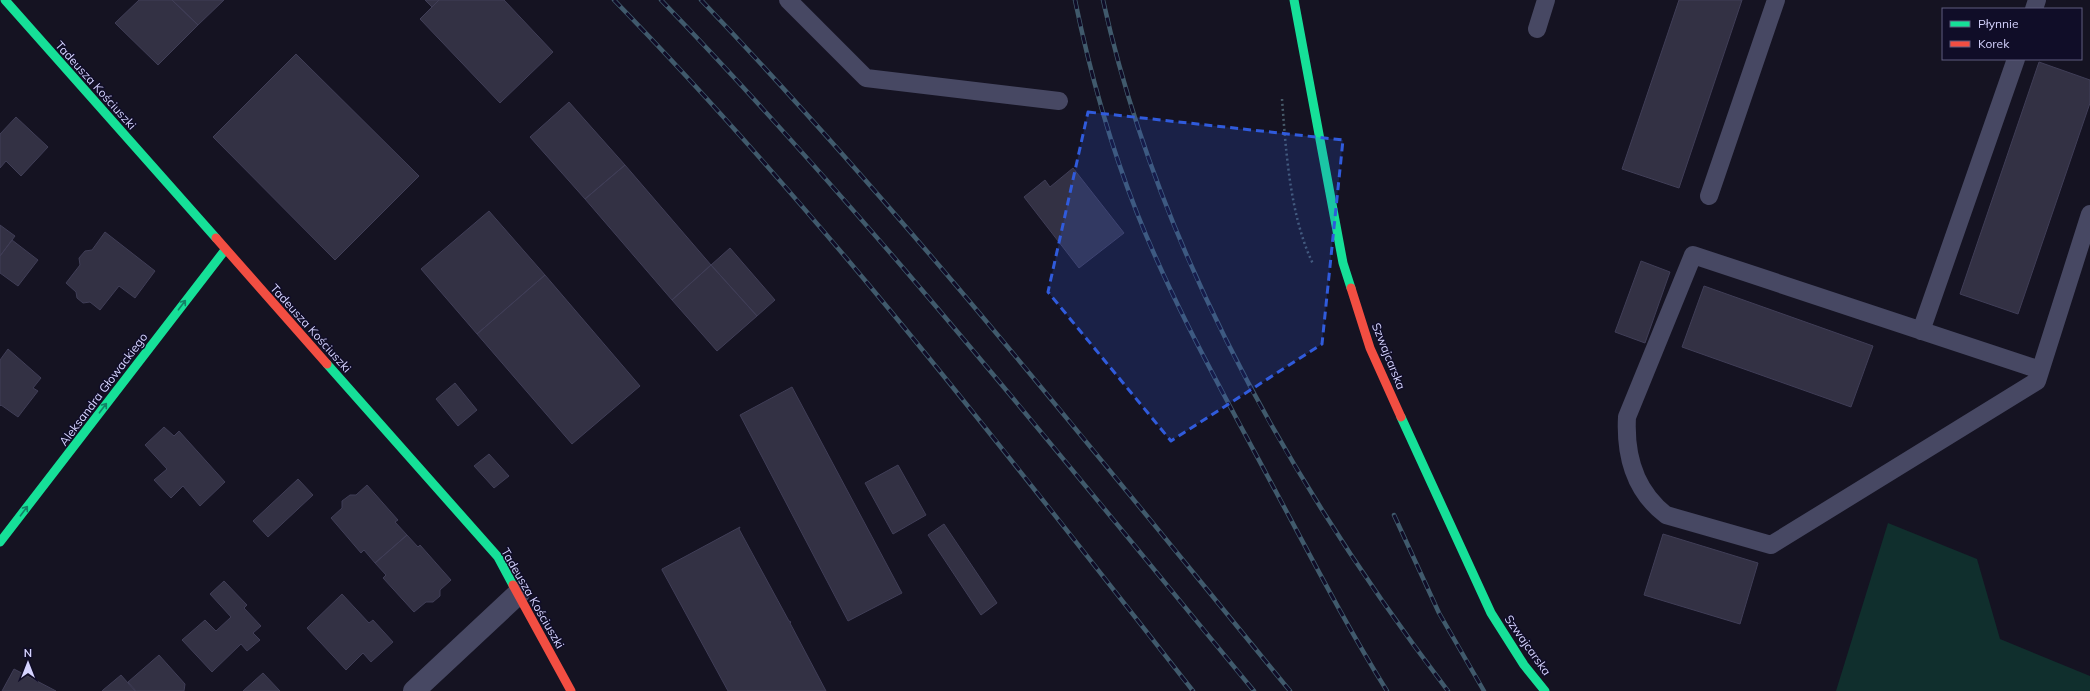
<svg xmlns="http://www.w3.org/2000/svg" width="2090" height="691" font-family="Mulish,sans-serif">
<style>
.green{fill:#102f2d}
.building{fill:#333144;stroke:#403e57}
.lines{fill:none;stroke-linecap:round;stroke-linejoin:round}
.path{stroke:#475b6a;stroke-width:2.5;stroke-dasharray:2 3;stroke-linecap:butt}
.lane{stroke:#474863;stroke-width:18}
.street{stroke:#474863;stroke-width:22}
.fast{stroke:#16e098;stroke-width:9}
.jam{stroke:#f24e42;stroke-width:9}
.rail-casing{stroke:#405a6c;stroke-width:4.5}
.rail{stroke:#100d28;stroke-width:3;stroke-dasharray:9;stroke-linecap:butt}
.oneway{stroke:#138166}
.marked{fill:#305bdc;fill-opacity:0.2;stroke:#305bdc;stroke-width:3;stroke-dasharray:8 5;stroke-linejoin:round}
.labels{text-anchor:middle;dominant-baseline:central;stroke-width:3;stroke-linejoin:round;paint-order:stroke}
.street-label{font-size:12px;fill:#d6d4ff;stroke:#100d28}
</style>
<rect width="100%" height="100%" fill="#151322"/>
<path class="green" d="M1888,523L1977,559L2000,639L2090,676V691H1836Z"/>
<path class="building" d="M139,0H172L198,25L158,65L115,23Z
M172,0H224L198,25Z
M425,0H439L432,7Z
M439,0H504L553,52L500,103L420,19Z
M1679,0H1742L1679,188L1622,169Z
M296,54L419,176L335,260L213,137Z
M2039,62L2090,80V103L2018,314L1960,294Z
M569,102L625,165L585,199L530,137Z
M16,117L48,147L21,176L6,161L0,168V134Z
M625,165L711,265L672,300L585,199Z
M1073,168L1124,233L1079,268L1024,197L1045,180L1050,187Z
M489,211L545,275L477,334L421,269Z
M0,225L15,236L0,256Z
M105,232L155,271L135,298L119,286L100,310L90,302L83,303L77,298L76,292L66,283L80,265L79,258L85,251L92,250Z
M12,240L38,260L18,286L0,273V256Z
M730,248L775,300L757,316L711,265Z
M1641,261L1670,272L1645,343L1615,332Z
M711,265L757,316L717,351L672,300Z
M545,275L640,386L572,444L477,334Z
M1704,286L1873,346L1851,407L1682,347Z
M8,349L41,378L33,388L38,391L18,417L1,405L0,406V360Z
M455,383L477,410L458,426L436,399Z
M792,387L902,593L848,621L740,415Z
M164,427L174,436L179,431L225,482L200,506L183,486L171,498L154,480L167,469L145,445Z
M489,454L509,476L494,488L474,466Z
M898,465L926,515L893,534L865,483Z
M298,479L313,495L268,537L253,521Z
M367,485L398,520L395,522L407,535L375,563L364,550L361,553L331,518L342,508V501L350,495H356Z
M944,524L997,603L981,615L928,535Z
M740,527L739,529L789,621L791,622L790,623L826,691H728L662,570V569Z
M1663,534L1758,563L1740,624L1644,595Z
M407,535L418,547L420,545L451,580L440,590V596L433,602H426L414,612L383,578L386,575L375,563Z
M224,581L247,605L244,608L261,626L253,633L260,640L247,651L241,644L212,672L182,640L205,620L216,631L231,617L210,594Z
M342,594L369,623L373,620L393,642L371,662L363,653L346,670L307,628Z
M159,655L185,684L184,691H136L128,682Z
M14,669L56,691H2Z
M263,673L280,691H243Z
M121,675L135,691H102L103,690Z"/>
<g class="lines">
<path class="path" d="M1282,99C1286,152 1290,216 1313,264"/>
<path class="lane" d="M788,0L866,78L1059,101
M2034,9L2037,0
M1537,29L1546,0
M1709,196L1776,0
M1921,331L2016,59
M2040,370L1693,255L1627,417C1625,455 1635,491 1666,515L1771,545L2037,381L2090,214"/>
<path class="street" d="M414,691L519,593"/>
<path class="fast" d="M5,0L216,238
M1294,0L1343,263L1351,288
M327,364L498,557L513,585
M1401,417L1491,613L1524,665L1545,691
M0,542L225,250"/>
<path class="jam" d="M216,238L327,364
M1351,288L1370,348L1401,417
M513,585L571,691"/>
<defs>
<path id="rail" d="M614,0C824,216 1007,454 1193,691
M661,0C872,219 1061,457 1254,691
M701,0C910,219 1098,457 1290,691
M1075,0C1090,73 1110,144 1137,213C1173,304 1222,391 1268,477C1307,549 1344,622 1387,691
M1103,0C1159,253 1292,486 1448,691
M1394,515L1439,613L1484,691"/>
</defs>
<use href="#rail" class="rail-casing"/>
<use href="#rail" class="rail"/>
</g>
<defs><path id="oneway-shaft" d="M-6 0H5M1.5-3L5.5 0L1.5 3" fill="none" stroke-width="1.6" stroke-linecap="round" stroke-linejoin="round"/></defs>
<g class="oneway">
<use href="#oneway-shaft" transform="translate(182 305) rotate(-53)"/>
<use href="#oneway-shaft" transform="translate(103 408) rotate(-53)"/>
<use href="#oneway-shaft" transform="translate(24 511) rotate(-53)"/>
</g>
<path class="marked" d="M1088,112L1343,140L1322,344L1171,441L1048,292Z"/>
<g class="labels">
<g class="street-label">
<text transform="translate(96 85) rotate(48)">Tadeusza Kościuszki</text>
<text transform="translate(311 328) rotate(48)">Tadeusza Kościuszki</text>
<text transform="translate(1389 356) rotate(68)">Szwajcarska</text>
<text transform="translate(103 389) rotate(-53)">Aleksandra Głowackiego</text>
<text transform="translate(533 598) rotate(60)">Tadeusza Kościuszki</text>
<text transform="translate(1528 645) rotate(55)">Szwajcarska</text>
</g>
</g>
<rect x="1942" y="8" width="140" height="52" fill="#100d28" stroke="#5f5d7e"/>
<rect x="1950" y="21" width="20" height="6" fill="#16e098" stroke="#5f5d7e"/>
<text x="1978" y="28" font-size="12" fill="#d6d4ff">Płynnie</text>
<rect x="1950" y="41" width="20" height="6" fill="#f24e42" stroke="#5f5d7e"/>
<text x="1978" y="48" font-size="12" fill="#d6d4ff">Korek</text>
<g transform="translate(28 663)" stroke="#100d28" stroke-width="3" paint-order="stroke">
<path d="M0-3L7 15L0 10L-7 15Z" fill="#d6d4ff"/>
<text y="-6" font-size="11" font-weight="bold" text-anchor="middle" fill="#d6d4ff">N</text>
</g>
</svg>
